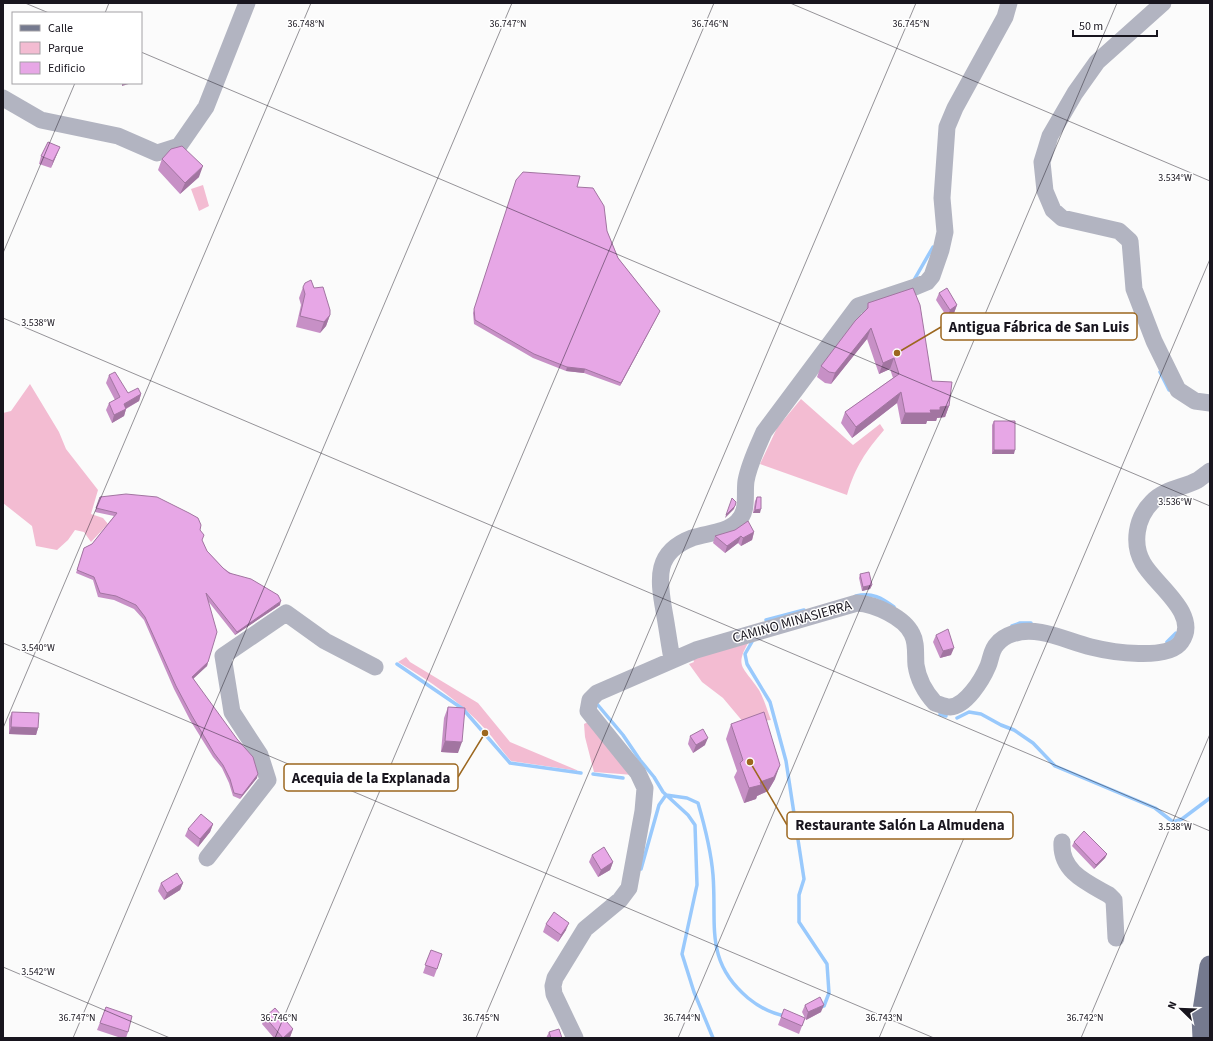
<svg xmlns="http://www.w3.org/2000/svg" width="1213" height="1041" font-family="'Source Sans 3',sans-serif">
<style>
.green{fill:#f3bcd2}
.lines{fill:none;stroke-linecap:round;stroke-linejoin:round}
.stream{stroke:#99c9fc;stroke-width:3.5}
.minor{stroke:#b2b4c1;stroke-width:17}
.major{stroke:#757a8f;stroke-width:21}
.wall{fill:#c790c6}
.shaded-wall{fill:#a275a1}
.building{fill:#e7a7e6;stroke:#a275a1}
.ticks{fill:none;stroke:#18151e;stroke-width:1;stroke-opacity:0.45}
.labels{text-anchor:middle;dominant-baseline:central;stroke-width:3;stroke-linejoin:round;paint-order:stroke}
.street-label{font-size:14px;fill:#18151e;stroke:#fff}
.ticks-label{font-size:10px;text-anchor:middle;fill:#18151e;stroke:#fff;stroke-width:3;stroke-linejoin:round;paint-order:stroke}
.leader{fill:none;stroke:#9c671f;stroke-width:1.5}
.callout-dot{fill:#9c671f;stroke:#fff;stroke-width:1.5}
.callout{fill:#fff;stroke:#9c671f;stroke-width:1.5}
.callout-label{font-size:15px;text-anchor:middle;font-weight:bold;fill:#18151e}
</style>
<rect width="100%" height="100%" fill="#fbfbfb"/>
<path class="green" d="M203,185L209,206L199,211L191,189Z
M30,384L59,432L66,449L98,490L91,514L103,518L108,524L91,542L84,532L75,530L68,540L57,550L36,546L32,526L3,503V413L11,411Z
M801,399L853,445L880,424L884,430C866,451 855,467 847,495L760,464L777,428Z
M751,638C733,668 743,665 759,690C764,699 767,710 771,720L744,723L723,698L702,682L689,664L694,662L692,656Z
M406,657L410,662L478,703L510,742L579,771L511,761C502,751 495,740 486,730C461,702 430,681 398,662Z
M588,722L634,775L594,772L585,737L584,724Z"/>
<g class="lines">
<path class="stream" d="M914,280L933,247
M1160,372L1169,390
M856,596C872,592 882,598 894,607
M766,620L804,610
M1012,626L1020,623H1031
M753,640L745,654L747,664L770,702L786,761L804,879L799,895V922L827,964L829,993L824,1006L819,1008
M1167,642L1176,633
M397,664L463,709L510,763L581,773
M597,704L623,735L640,760L654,777L663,792L688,815L695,825L697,885L682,954L694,992L713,1038
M940,714L946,716
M957,718L969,712L981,714L1001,725L1014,730L1033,743L1055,766L1155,808L1173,822L1182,819L1210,798
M593,774L623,778
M641,869L659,805L666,795L687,798L698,803C705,827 711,850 713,875C717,925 704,961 748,998C759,1007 773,1014 786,1016"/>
<path class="minor" d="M1163,3L1097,62L1075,93L1050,136L1042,162L1045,191L1053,210L1062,218L1119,231L1130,241L1134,289L1154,341L1178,390L1195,401L1210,403
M3,98L41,120L118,136L157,153L179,146L206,107L247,3
M672,659C669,643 667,627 664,611C658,578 655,552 692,538C707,533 726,533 737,522C749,511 744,495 746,481C749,464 757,448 764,432L858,306L915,287L927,282L932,276L941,250L945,232L942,198L947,127L955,108L1005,17L1009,3
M1062,842C1060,872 1088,883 1109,895L1114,900L1116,938
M207,858L268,780L260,755L232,712L223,656L286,613L325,641L375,667
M575,1038L554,994L553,986L555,978L585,929L620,900L629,888L643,811L645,788L638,773L588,711L590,700L597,693L696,650L857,603C874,604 904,617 912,634C917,643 915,655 916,665C918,679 925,692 935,703C939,704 945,707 950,707C966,706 982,680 988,666C991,659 991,650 997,644C1001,639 1006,636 1012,634C1038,625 1066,641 1091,647C1111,652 1168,661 1181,642C1201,614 1154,584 1143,563C1132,544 1136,518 1152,502C1164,489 1183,488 1198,480C1202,477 1206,474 1210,471"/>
<path class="major" d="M1203,1038L1202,1017L1210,966"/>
</g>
<path class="wall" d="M60,147L51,168L39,164L41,156Z
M162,159L199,177L180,194L158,170Z
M515,184L577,187L607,231L618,258L660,311L658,315L620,386L584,373L566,371L533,358L474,324L473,313Z
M303,287L314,288L330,315L326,326L320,333L296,327L301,305L299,298Z
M939,293L957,305L954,313L947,317L936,300Z
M868,303L932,381L949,406L945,417L937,418L936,421H927L926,424H901L897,403L852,438L841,423L845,412L893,378L890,369L879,374L867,339L831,384L825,383L817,377L821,366L866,311Z
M109,375L128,393L141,394L139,401L126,409L124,416L112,423L106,410L109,403L115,400L106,383Z
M994,421L1014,454H992V425Z
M100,497L200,530L202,541L207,551L223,568L280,605L235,635L208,601V662L207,666L193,678L257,778L240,799L233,796L229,783L222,768L213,757L190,720L174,689L144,620L134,609L114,600L98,597L93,580L76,573L84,548L92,544L114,516L95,512Z
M757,497L760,513H753L755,501Z
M754,532L752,540L741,546L738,543L725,553L713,543L715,536Z
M860,574L872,585L870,589L862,591L859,578Z
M936,635L951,655L940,658L933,642Z
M448,707L458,753L441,752L444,718Z
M12,712L38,728L36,735L9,734V719Z
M731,724L775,779L768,791L757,796L756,799L744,803L734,777L737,771L726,739Z
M690,736L705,745L693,753L688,744Z
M213,824L210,832L198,847L185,836L188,829Z
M1074,842L1107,854L1105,858L1094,869L1072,846Z
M592,855L613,862L610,870L598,877L589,862Z
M161,883H183L180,890L164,900L158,891Z
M546,924L566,930L558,942L543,932Z
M431,950L437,969L434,977L423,973Z
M805,1005L821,1012L806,1020L805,1018L799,1034L778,1025L781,1017L805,1018L802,1012Z
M106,1007L128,1032L126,1038H121L97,1030Z
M265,1017L293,1029L290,1037L289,1038H274L262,1024Z
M549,1032L562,1038H546Z"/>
<path class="shaded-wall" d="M122,83H132L122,86Z
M60,147L51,168L53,161Z
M203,166L199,177L180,194L185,183Z
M957,305L954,313L947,317L950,310Z
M660,311L658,315L620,386L621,383Z
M330,315L326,326L320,333L324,322Z
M871,328L867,339L831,384L835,373Z
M894,358L890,369L879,374L883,363Z
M567,367L585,369L584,373L566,371Z
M901,392L897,403L852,438L856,427Z
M141,394L139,401L125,409H126L124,416L112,423L114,415L124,404Z
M949,406L945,417L937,418L936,421H927L926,424H901L905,413L930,410L940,407Z
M994,450H1015L1014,454H992Z
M735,506L734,509L725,518L726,515Z
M761,509L760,513H753L755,510Z
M754,532L752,540L741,546L743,538Z
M741,536L738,543L725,553L727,546Z
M872,585L870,589L862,591L863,587Z
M281,601L280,605L235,635L237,632Z
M954,648L951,655L940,658L943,651Z
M208,662L207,666L191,681L192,677Z
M11,727L38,728L36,735L9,734Z
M708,738L705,745L693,753L696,745Z
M445,741L462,742L458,753L441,752Z
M780,765L775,779L768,791L757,796L756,799L744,803L749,788L760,782Z
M258,774L257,778L240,799L242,795Z
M213,824L210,832L198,847L200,839Z
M1107,854L1105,858L1094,869L1096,865Z
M613,862L610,870L598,877L601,870Z
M183,883L180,890L164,900L167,893Z
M569,923L566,930L558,942L561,935Z
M824,1005L821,1012L806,1020L808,1012Z
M293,1029L290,1037L289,1038H283Z"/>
<path class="building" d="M48,142L60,147L53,161L41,156Z
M182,146L203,166L185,183L162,159L171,149Z
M523,172L580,176L577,187L593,188L604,206L607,231L618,258L660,311L621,383L585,369L567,367L534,354L475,320L474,309L516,180Z
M311,280L314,288L323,287L330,310V315L324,322L300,316L305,294L303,287L305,283Z
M913,288L920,305L932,381L952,382L949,406L940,407V410H930L931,413H905L901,392L856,427L845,412L899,374L894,358L883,363L871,328L835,373L829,372L821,366L855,321L868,308V303Z
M947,288L957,305L950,310L939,293Z
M115,372L128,393L138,388L141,394L124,404L126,409L114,415L109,403L120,397L109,375Z
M994,421H1015V450H994Z
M126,494L157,497L189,513L198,518L201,525L200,530L204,535L202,540L207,551L223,568L229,573L251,579L278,595L281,601L237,632L206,593L217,632L208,662L192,677L237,739L253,757L258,774L242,795L234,793L230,779L223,765L214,753L192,716L176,686L145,617L136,605L116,596L100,593L94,577L77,570L84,548L92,544L117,513L96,508L100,497Z
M757,497H761V509L755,510Z
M732,498L736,502L735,506L726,515Z
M748,521L754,532L743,538L741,536L727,546L715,536L735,530Z
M869,572L872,585L863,587L860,574Z
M948,629L954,648L943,651L936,635Z
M448,707L465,708L462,742L445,741Z
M12,712L39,713L38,728L11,727Z
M764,712L780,765L774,777L760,782L761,785L749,788L740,763L743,760L731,724Z
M703,729L708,738L696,745L690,736Z
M201,814L213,824L200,839L188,829Z
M1084,831L1107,854L1096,865L1074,842Z
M604,847L613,862L601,870L592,855Z
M177,873L183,883L167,893L161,883Z
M554,912L569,923L561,935L546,924Z
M431,950L442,954L437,969L425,965Z
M820,997L824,1005L808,1012L805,1005Z
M106,1007L132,1016L128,1032L100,1023Z
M275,1008L293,1029L283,1038L265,1017Z
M784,1009L805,1018L802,1026L781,1017Z
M559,1029L562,1038H551L549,1032Z"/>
<path class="ticks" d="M25,3L49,13M790,3L1210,181M105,13L109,3M141,52L1210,506M3,253L75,83M3,318L1210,831M3,643L934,1038M3,728L311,3M3,967L170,1038M73,1038L512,3M275,1038L714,3M476,1038L916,3M678,1038L1117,3M879,1038L1210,259M1081,1038L1210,734"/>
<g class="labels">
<g class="street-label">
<text transform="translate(792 622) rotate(-16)">CAMINO MINASIERRA</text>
</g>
</g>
<g class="ticks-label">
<text x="306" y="27">36.748°N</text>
<text x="508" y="27">36.747°N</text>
<text x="710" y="27">36.746°N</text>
<text x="911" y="27">36.745°N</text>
<text x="1175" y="181">3.534°W</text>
<text x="38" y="326">3.538°W</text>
<text x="1175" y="505">3.536°W</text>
<text x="38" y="651">3.540°W</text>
<text x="1175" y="830">3.538°W</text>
<text x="38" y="975">3.542°W</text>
<text x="77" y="1021">36.747°N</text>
<text x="279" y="1021">36.746°N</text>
<text x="481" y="1021">36.745°N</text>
<text x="682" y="1021">36.744°N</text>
<text x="884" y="1021">36.743°N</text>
<text x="1085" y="1021">36.742°N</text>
</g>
<path class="leader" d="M897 353L941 327M485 733L458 777M750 762L787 825"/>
<g class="callout-dot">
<circle cx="897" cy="353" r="4"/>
<circle cx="485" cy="733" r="4"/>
<circle cx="750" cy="762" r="4"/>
</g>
<g class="callout">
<rect x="941" y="313" width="196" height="27" rx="4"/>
<rect x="284" y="764" width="174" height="27" rx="4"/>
<rect x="787" y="812" width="226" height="27" rx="4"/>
</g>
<g class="callout-label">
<text x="1039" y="332">Antigua Fábrica de San Luis</text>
<text x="371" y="783">Acequia de la Explanada</text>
<text x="900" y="830">Restaurante Salón La Almudena</text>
</g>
<rect width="1213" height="1041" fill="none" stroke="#18151e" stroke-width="8"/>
<rect x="12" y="12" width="130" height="72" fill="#ffffff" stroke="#a3a1a5"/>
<rect x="20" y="25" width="20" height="6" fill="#757a8f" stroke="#a3a1a5"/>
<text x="48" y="32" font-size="12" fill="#18151e">Calle</text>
<rect x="20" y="42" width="20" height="12" fill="#f3bcd2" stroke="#a3a1a5"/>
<text x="48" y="52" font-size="12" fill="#18151e">Parque</text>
<rect x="20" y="62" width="20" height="12" fill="#e7a7e6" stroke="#a3a1a5"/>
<text x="48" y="72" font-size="12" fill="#18151e">Edificio</text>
<g transform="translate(1181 1009) rotate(293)" stroke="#ffffff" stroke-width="3" paint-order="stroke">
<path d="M0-3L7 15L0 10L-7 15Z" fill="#18151e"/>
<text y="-6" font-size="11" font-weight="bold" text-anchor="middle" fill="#18151e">N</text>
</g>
<path d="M1073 30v6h84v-6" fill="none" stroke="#18151e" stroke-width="2"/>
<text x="1079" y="30" font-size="12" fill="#18151e" stroke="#ffffff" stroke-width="3" paint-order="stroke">50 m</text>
</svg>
